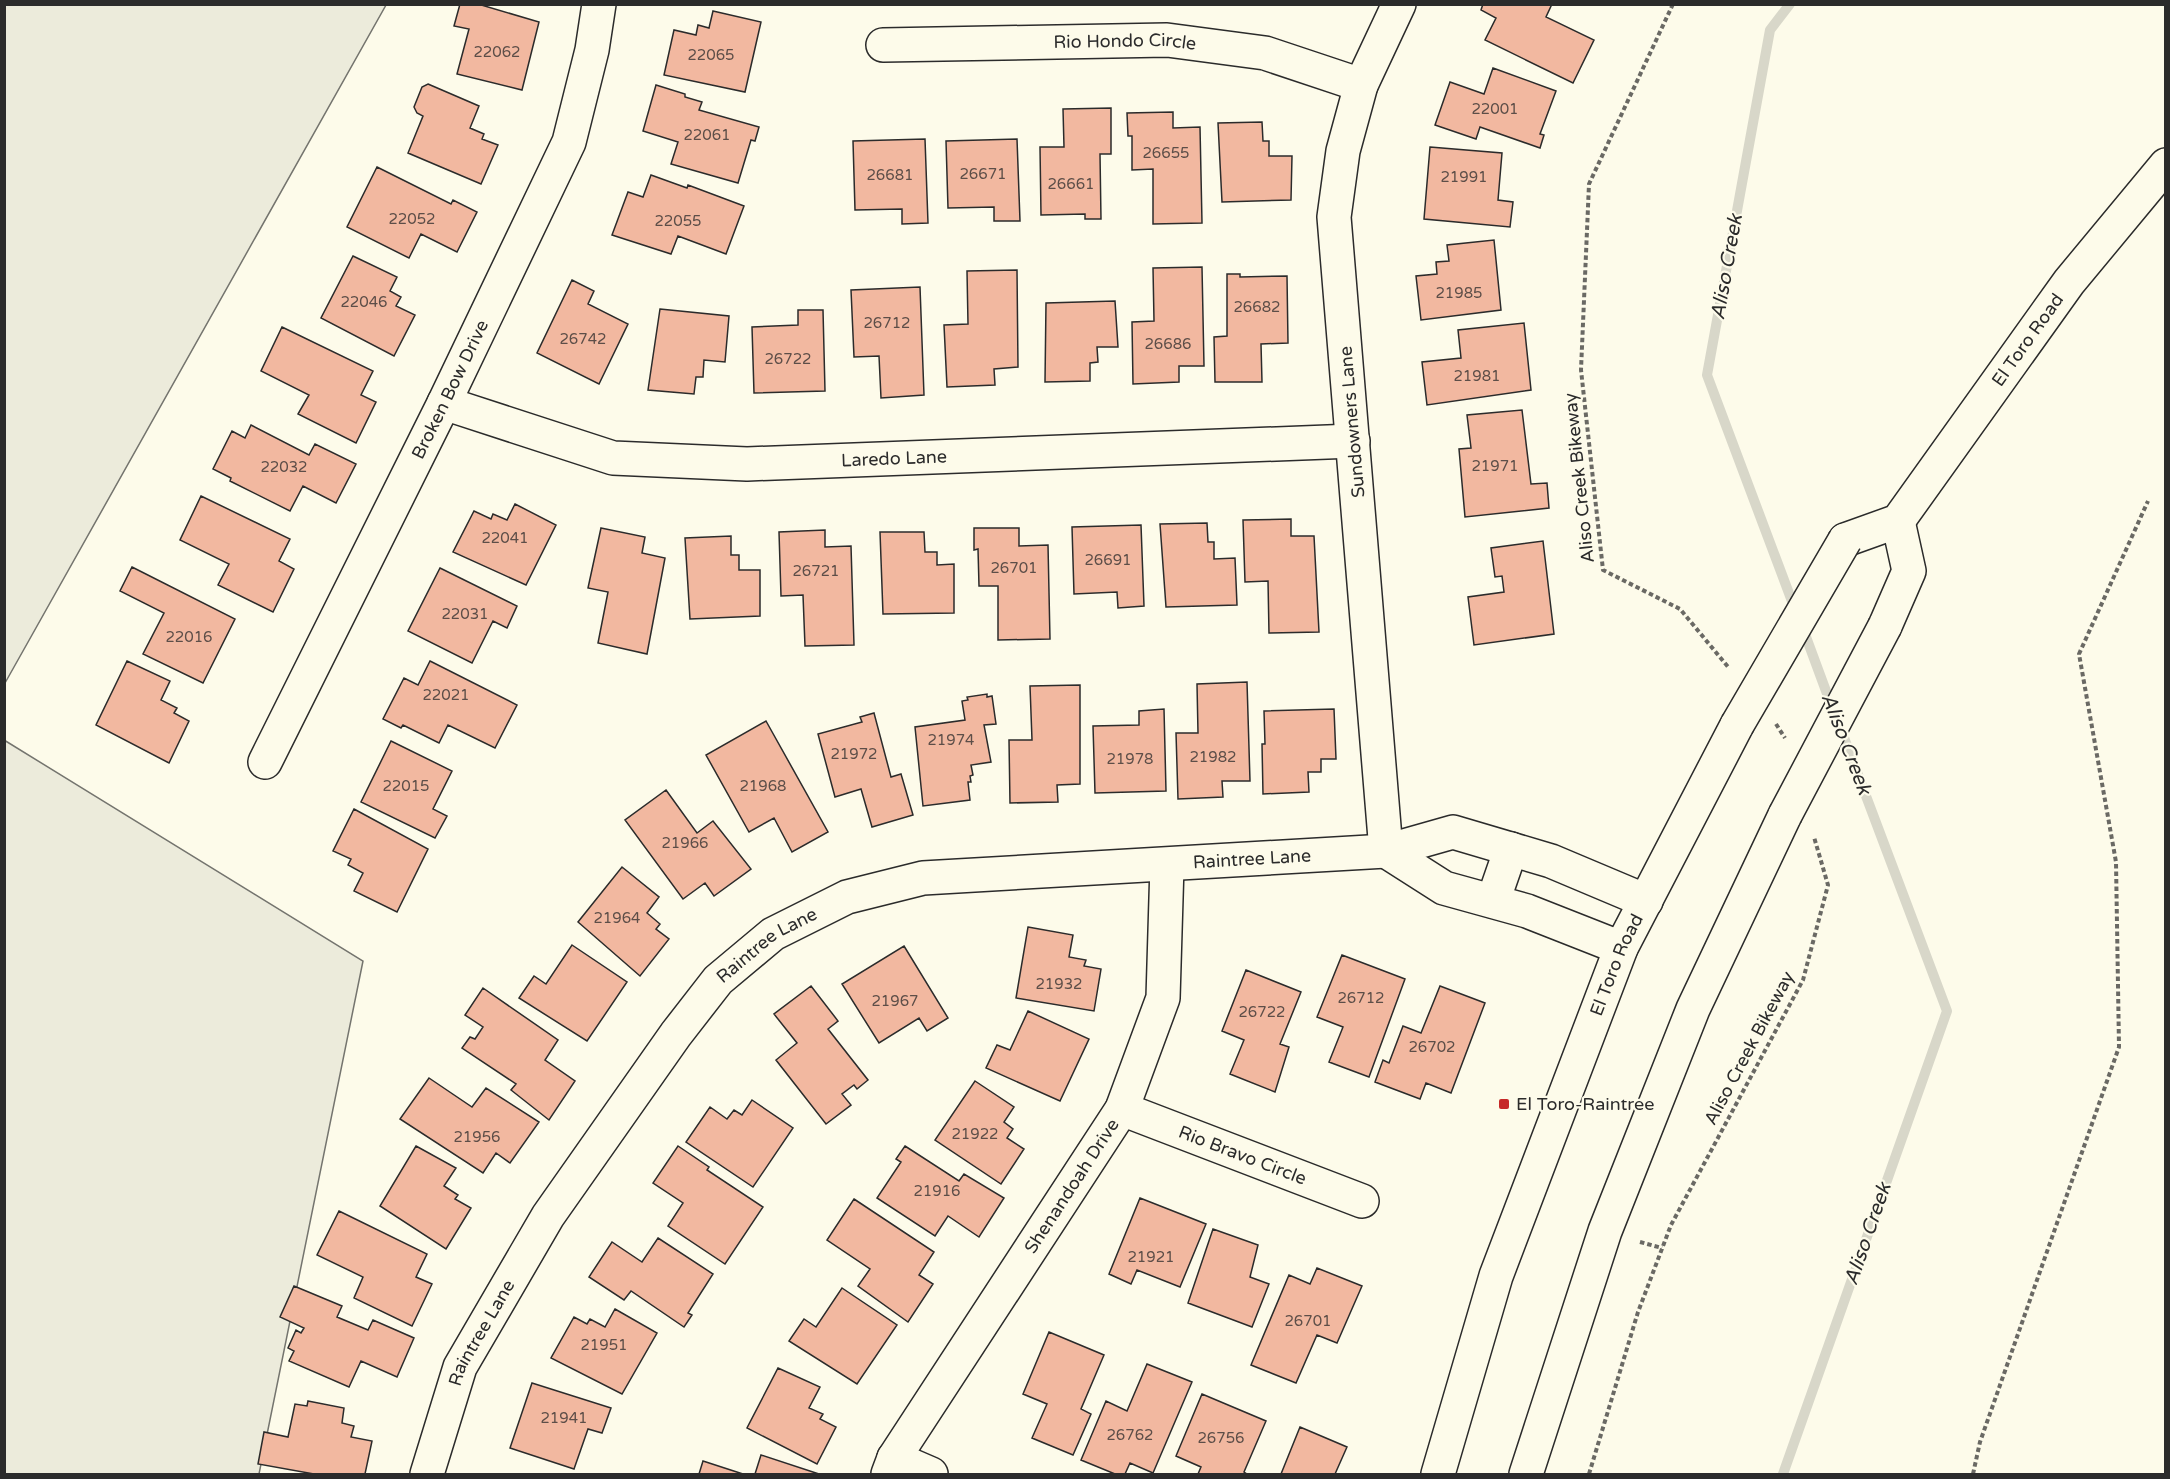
<svg xmlns="http://www.w3.org/2000/svg" width="2170" height="1479" font-family="'Varela Round',sans-serif">
<style>
.green{fill:#ecebdb;stroke:#74746e;stroke-width:1.5}
.lines{fill:none;stroke-linecap:round;stroke-linejoin:round}
.stream{stroke:#d8d7c9;stroke-width:10}
.building{fill:#f2b8a0;stroke:#2b2b2b;stroke-width:1.5}
.minor-casing{stroke:#2b2b2b;stroke-width:36}
.major-casing{stroke:#2b2b2b;stroke-width:36}
.path{stroke:#6a6964;stroke-width:4;stroke-dasharray:4.5 3;stroke-linecap:butt}
.minor{stroke:#fdfbea;stroke-width:33}
.major{stroke:#fdfbea;stroke-width:33}
.major-bridge-casing{stroke:#2b2b2b;stroke-width:36;stroke-linecap:butt}
.major-bridge{stroke:#fdfbea;stroke-width:33}
.poi-dot{fill:#c62828;stroke:#fdfbea;stroke-width:2}
.labels{text-anchor:middle;dominant-baseline:central;stroke-width:4.5;stroke-linejoin:round;paint-order:stroke}
.number-label{font-size:15px;fill:#5d4e48}
.street-label{font-size:18px;fill:#2b2b2b;stroke:#fdfbea}
.poi-label{font-size:18px;fill:#2b2b2b;stroke:#fdfbea;text-anchor:start}
.water-label{font-size:20px;font-style:italic;fill:#2b2b2b;stroke:#fdfbea}
</style>
<rect width="100%" height="100%" fill="#fdfbea"/>
<path class="green" d="M5,4L386,5L5,683L4,5Z
M4,740L363,961L259,1474H5Z"/>
<g class="lines">
<path class="stream" d="M1790,4L1770,30L1707,375L1796,612
M1802,626L1833,710
M1783,1474L1947,1011L1840,727"/>
</g>
<path class="building" d="M460,4H478L539,22L522,90L457,74L469,29L454,26Z
M1483,4H1552L1546,17L1594,40L1573,83L1485,40L1496,18L1481,10Z
M713,11L761,22L745,92L664,75L674,30L696,35L698,25L709,28Z
M1493,68L1556,91L1540,134L1544,135L1540,148L1480,127L1476,139L1435,125L1450,82L1484,94Z
M428,84L479,106L470,128L484,134L482,139L498,145L481,184L408,153L423,116L417,113L414,107L422,87Z
M656,85L685,94V97L702,102L699,110L759,127L755,141L751,140L738,183L671,164L678,142L643,131Z
M1111,108V154H1100L1101,219H1085V214L1041,215L1040,147H1064L1063,109Z
M1173,112V128L1200,127L1202,223L1153,224V169L1132,170V136H1128L1127,113Z
M1262,122L1263,141H1269V156H1292L1291,200L1222,202L1218,123Z
M925,139L928,223L902,224V209L855,210L853,141Z
M1017,139L1020,221H994V207L948,208L946,141Z
M1430,147L1502,153L1498,200L1513,202L1510,227L1424,219Z
M377,167L451,204L453,200L477,212L457,252L421,234L409,258L347,227Z
M651,175L687,188L688,185L744,206L726,254L678,236L671,254L612,235L628,192L643,197Z
M1494,240L1501,310L1421,320L1416,276L1437,274L1436,262L1449,261L1447,245Z
M353,256L397,277L390,291L401,297L396,306L415,315L394,356L321,318Z
M1202,267L1204,366H1179V382L1133,384L1132,322L1154,321L1153,268Z
M1017,270L1018,367L994,369L995,385L947,387L944,325L968,324L967,271Z
M1227,274H1240V277L1287,276L1288,343L1261,344L1262,382H1215L1214,337L1227,336Z
M572,280L594,291L588,304L628,324L599,384L537,353Z
M920,287L924,395L881,398L879,356L854,357L851,290Z
M1115,301L1118,347H1097L1098,362L1090,363V381L1045,382L1046,303Z
M660,309L729,316L725,362L704,360L703,377H696L694,394L648,390Z
M798,310H823L825,391L754,393L752,327L798,325Z
M1524,323L1531,390L1427,405L1422,362L1461,358L1458,330Z
M282,327L373,371L361,395L376,402L356,443L298,414L309,395L261,371Z
M1522,410L1531,484L1547,483L1549,508L1465,517L1459,449L1471,448L1467,415Z
M251,425L309,455L315,444L356,464L336,503L303,486L290,511L230,481L231,478L213,469L232,431L245,438Z
M201,496L290,539L279,561L294,569L273,612L218,585L229,564L180,540Z
M515,504L556,525L526,585L453,552L474,511L491,519L493,514L507,520Z
M1291,519V536H1314L1319,632L1269,633L1268,581L1245,582L1243,520Z
M1207,523L1208,542H1214V559L1235,558L1237,605L1166,607L1160,524Z
M1141,525L1144,606L1118,608L1117,592L1074,594L1072,527Z
M601,528L645,537L642,553L665,558L647,654L598,643L608,592L588,588Z
M974,528H1019V546L1048,545L1050,639L998,640V586H979L978,549L974,550Z
M825,530V547L851,546L854,645L805,646L803,595L781,596L779,532Z
M880,532H924L925,552H937V565L954,564V613L883,614Z
M731,536V555H739V570H760V616L690,619L685,538Z
M1543,541L1554,634L1474,645L1468,597L1504,592L1502,576L1495,577L1491,548Z
M132,567L235,619L203,683L143,654L164,613L120,591Z
M440,568L517,606L507,628L493,621L472,663L408,631Z
M127,661L170,681L161,700L177,708L174,713L189,721L169,763L96,725Z
M430,661L517,705L495,748L448,725L439,743L403,725L401,728L383,719L404,678L418,685Z
M1247,682L1250,781H1222L1223,797L1178,799L1176,733H1198L1197,684Z
M1080,685V784L1057,785L1058,802L1010,803L1009,740H1032L1030,686Z
M987,694V697L992,696L996,724L984,725L991,762L971,765L973,775L970,776L971,782H968L970,800L923,806L915,727L965,720L962,701L968,700L967,697Z
M1164,709L1166,791L1095,793L1093,726L1139,725V711Z
M1334,709L1336,759H1321V772H1308L1309,792L1263,794L1262,744H1265L1264,711Z
M874,713L891,777L901,774L913,815L872,827L861,789L835,797L818,734L862,722L860,717Z
M766,721L828,832L792,852L774,818L749,832L706,755Z
M391,741L452,771L433,809L447,816L435,838L361,802Z
M666,790L697,833L713,821L751,869L714,896L705,883L683,899L625,820Z
M354,809L428,849L397,912L354,891L363,873L348,865L351,859L333,851Z
M622,867L659,897L647,913L660,924L656,929L669,939L640,976L578,922Z
M1028,927L1073,935L1069,957L1086,960L1084,966L1101,969L1094,1011L1016,998Z
M572,945L627,982L587,1041L519,998L534,976L546,984Z
M904,946L948,1018L927,1031L919,1018L879,1043L842,984Z
M1342,955L1405,979L1369,1077L1329,1062L1343,1027L1317,1017Z
M1246,970L1301,992L1280,1044L1289,1047L1275,1092L1230,1074L1244,1040L1222,1031Z
M811,986L838,1021L828,1029L868,1080L857,1089L854,1085L842,1094L851,1105L826,1124L776,1060L797,1043L774,1014Z
M1440,986L1485,1003L1451,1093L1426,1083L1420,1099L1375,1082L1383,1060L1389,1063L1403,1026L1421,1033Z
M483,988L558,1040L545,1060L575,1081L549,1120L511,1090L516,1084L462,1048L470,1037L475,1039L483,1027L465,1015Z
M1028,1011L1089,1039L1060,1101L986,1068L997,1045L1010,1050Z
M429,1078L472,1107L486,1088L539,1122L510,1163L496,1153L483,1173L400,1119Z
M975,1081L1014,1107L1004,1122L1013,1129L1007,1138L1024,1149L1001,1184L935,1140Z
M752,1100L793,1128L753,1187L686,1142L710,1107L727,1119L734,1110L742,1115Z
M416,1146L456,1168L444,1186L458,1195L455,1199L471,1208L446,1249L380,1206Z
M678,1146L709,1167L707,1170L763,1207L725,1264L668,1226L683,1203L653,1183Z
M905,1146L959,1181L964,1174L1004,1198L979,1237L948,1216L935,1236L877,1198L901,1162L896,1159Z
M1140,1198L1206,1224L1180,1287L1137,1270L1131,1284L1109,1274Z
M854,1199L934,1252L919,1275L933,1284L908,1322L858,1286L870,1269L827,1240Z
M339,1211L427,1254L416,1277L432,1284L412,1326L354,1298L363,1277L317,1255Z
M1213,1229L1258,1245L1250,1277L1269,1284L1252,1327L1188,1303Z
M658,1238L713,1274L688,1313L692,1315L684,1327L631,1291L624,1300L589,1277L612,1242L642,1262Z
M1317,1268L1362,1286L1337,1343L1317,1335L1296,1383L1251,1365L1289,1275L1310,1284Z
M294,1286L342,1306L337,1317L368,1330L373,1320L414,1338L397,1377L361,1361L349,1387L289,1361L294,1351L288,1348L296,1330L301,1333L304,1328L280,1317Z
M842,1288L897,1325L857,1384L789,1341L804,1319L816,1327Z
M615,1309L657,1333L622,1394L551,1358L574,1317L587,1324L590,1319L605,1327Z
M1049,1332L1104,1355L1081,1409L1091,1414L1073,1455L1032,1438L1047,1404L1023,1394Z
M1147,1364L1192,1382L1153,1473L1130,1463L1125,1474H1115L1081,1460L1106,1401L1127,1411Z
M778,1368L820,1387L809,1408L823,1414L820,1419L836,1427L817,1464L747,1428Z
M532,1383L611,1408L602,1433L588,1429L574,1469L510,1448Z
M1202,1394L1266,1421L1244,1472L1247,1474H1198L1201,1467L1176,1456Z
M308,1401L344,1408L342,1423L354,1426L351,1437L372,1441L365,1474H314L258,1464L264,1432L288,1437L295,1404L307,1406Z
M1300,1427L1347,1447L1335,1474H1281Z
M761,1455L819,1474H755Z
M703,1461L743,1474H699Z"/>
<g class="lines">
<defs>
<g id="minor">
<path id="s1" d="M883,45L1167,40L1265,53L1361,85"/>
<path id="s2" d="M444,403L613,458L747,464L1353,441"/>
<path id="s3" d="M265,762L444,403L569,142L592,50L599,4"/>
<path d="M1386,851L1334,217L1343,151L1361,85L1399,4"/>
<path d="M1386,851L1444,888L1527,911L1621,948"/>
<path d="M1493,901L1511,849"/>
<path id="s4" d="M1122,1109L1362,1201"/>
<path d="M894,1458L931,1474"/>
<path id="s5" d="M427,1474L460,1367L548,1216L676,1034L718,980L773,934L847,897L923,878L1386,851L1453,832L1551,861L1646,901"/>
<path id="s6" d="M888,1474L894,1458L1122,1109L1163,998L1167,865"/>
</g>
<g id="major">
<path id="s7" d="M1845,540L1898,521L2069,282L2166,165"/>
<path d="M1885,626L1909,571L1898,521"/>
<path id="s8" d="M1438,1474L1496,1276L1621,948L1737,725"/>
<path d="M1526,1474L1605,1231L1693,1009L1785,815"/>
</g>
</defs>
<use href="#minor" class="minor-casing"/>
<use href="#major" class="major-casing"/>
<path class="path" d="M1673,4L1589,184L1581,370L1603,570L1680,609L1729,668
M1776,724L1785,738
M1640,1242L1662,1248
M1589,1474L1638,1312L1671,1225L1803,980L1828,885L1814,837
M1973,1474L1980,1442L2119,1047L2116,862L2079,654L2148,501"/>
<use href="#minor" class="minor"/>
<use href="#major" class="major"/>
<defs>
<path id="major-bridge" d="M1737,725L1845,540
M1785,815L1885,626"/>
</defs>
<use href="#major-bridge" class="major-bridge-casing"/>
<use href="#major-bridge" class="major-bridge"/>
</g>
<rect class="poi-dot" x="1498" y="1098" width="12" height="12" rx="3"/>
<g class="labels">
<g class="number-label">
<text x="497" y="52">22062</text>
<text x="711" y="55">22065</text>
<text x="1495" y="109">22001</text>
<text x="707" y="135">22061</text>
<text x="1166" y="153">26655</text>
<text x="983" y="174">26671</text>
<text x="890" y="175">26681</text>
<text x="1464" y="177">21991</text>
<text x="1071" y="184">26661</text>
<text x="412" y="219">22052</text>
<text x="678" y="221">22055</text>
<text x="1459" y="293">21985</text>
<text x="364" y="302">22046</text>
<text x="1257" y="307">26682</text>
<text x="887" y="323">26712</text>
<text x="583" y="339">26742</text>
<text x="1168" y="344">26686</text>
<text x="788" y="359">26722</text>
<text x="1477" y="376">21981</text>
<text x="1495" y="466">21971</text>
<text x="284" y="467">22032</text>
<text x="505" y="538">22041</text>
<text x="1108" y="560">26691</text>
<text x="1014" y="568">26701</text>
<text x="816" y="571">26721</text>
<text x="465" y="614">22031</text>
<text x="189" y="637">22016</text>
<text x="446" y="695">22021</text>
<text x="951" y="740">21974</text>
<text x="854" y="754">21972</text>
<text x="1213" y="757">21982</text>
<text x="1130" y="759">21978</text>
<text x="406" y="786">22015</text>
<text x="763" y="786">21968</text>
<text x="685" y="843">21966</text>
<text x="617" y="918">21964</text>
<text x="1059" y="984">21932</text>
<text x="1361" y="998">26712</text>
<text x="895" y="1001">21967</text>
<text x="1262" y="1012">26722</text>
<text x="1432" y="1047">26702</text>
<text x="975" y="1134">21922</text>
<text x="477" y="1137">21956</text>
<text x="937" y="1191">21916</text>
<text x="1151" y="1257">21921</text>
<text x="1308" y="1321">26701</text>
<text x="604" y="1345">21951</text>
<text x="564" y="1418">21941</text>
<text x="1130" y="1435">26762</text>
<text x="1221" y="1438">26756</text>
</g>
<g class="street-label">
<text stroke="none"><textPath href="#s1" startOffset="242">Rio Hondo Circle</textPath></text>
<text stroke="none"><textPath href="#s7" startOffset="279">El Toro Road</textPath></text>
<text stroke="none"><textPath href="#s3" startOffset="416">Broken Bow Drive</textPath></text>
<text transform="translate(1352 422) rotate(-95)">Sundowners Lane</text>
<text stroke="none"><textPath href="#s2" startOffset="459">Laredo Lane</textPath></text>
<text transform="translate(1579 478) rotate(-96)">Aliso Creek Bikeway</text>
<text stroke="none"><textPath href="#s5" startOffset="1140">Raintree Lane</textPath></text>
<text stroke="none"><textPath href="#s5" startOffset="638">Raintree Lane</textPath></text>
<text stroke="none"><textPath href="#s8" startOffset="540">El Toro Road</textPath></text>
<text transform="translate(1749 1048) rotate(-62)">Aliso Creek Bikeway</text>
<text stroke="none"><textPath href="#s4" startOffset="129">Rio Bravo Circle</textPath></text>
<text stroke="none"><textPath href="#s6" startOffset="342">Shenandoah Drive</textPath></text>
<text stroke="none"><textPath href="#s5" startOffset="152">Raintree Lane</textPath></text>
</g>
<g class="poi-label">
<text x="1516" y="1104">El Toro-Raintree</text>
</g>
<g class="water-label">
<text transform="translate(1727 267) rotate(-80)">Aliso Creek</text>
<text transform="translate(1846 744) rotate(69)">Aliso Creek</text>
<text transform="translate(1868 1234) rotate(-71)">Aliso Creek</text>
</g>
</g>
<rect width="2170" height="1479" fill="none" stroke="#2b2b2b" stroke-width="12"/>
</svg>
